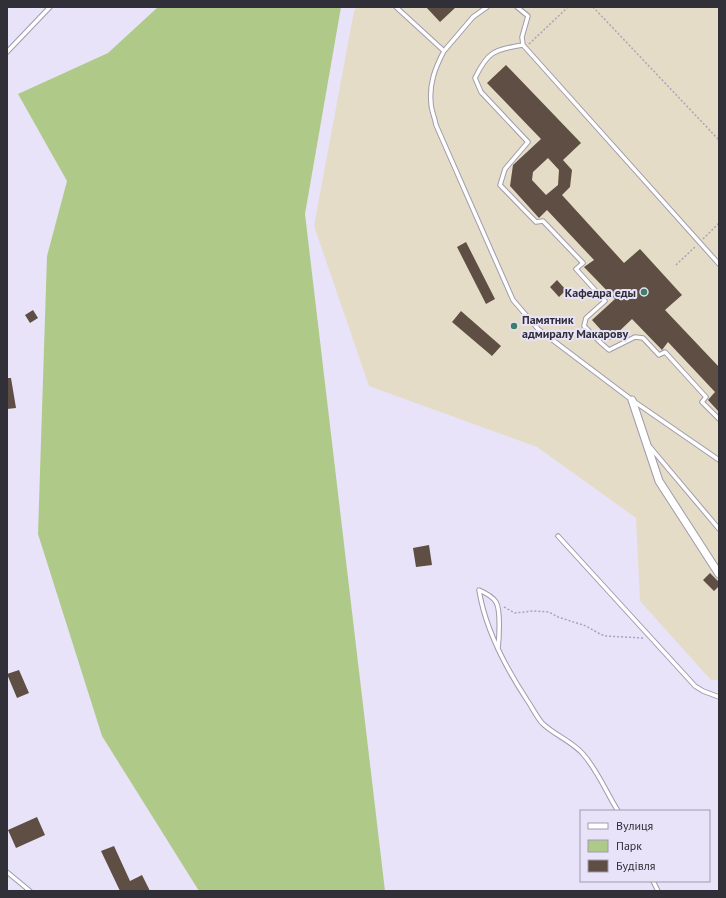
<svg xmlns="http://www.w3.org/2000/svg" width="726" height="898" font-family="'PT Sans',sans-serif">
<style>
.education{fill:#e5dcc7}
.green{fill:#afca88}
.building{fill:#5e4e43;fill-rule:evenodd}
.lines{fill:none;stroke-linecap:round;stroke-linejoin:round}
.service-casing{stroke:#9f9bae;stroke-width:5.5}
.minor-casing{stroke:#9f9bae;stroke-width:9}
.path{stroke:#a9a5b6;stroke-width:1.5;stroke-dasharray:2 2;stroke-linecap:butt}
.service{stroke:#fff;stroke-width:3.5}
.minor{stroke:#fff;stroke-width:7}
.poi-dot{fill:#3e7e6c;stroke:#e8e3f8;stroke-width:1.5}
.labels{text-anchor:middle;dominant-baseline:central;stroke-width:4;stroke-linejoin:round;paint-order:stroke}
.poi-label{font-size:12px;font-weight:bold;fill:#312f37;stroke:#e8e3f8;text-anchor:end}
</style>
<rect width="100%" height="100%" fill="#e8e3f8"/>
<path class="education" d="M357,7H719V680H711L640,601L636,518L537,447L369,386L314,226L354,11Z"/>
<path class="green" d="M158,7H341L305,214L385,891H199L102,736L38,534L47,256L67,181L18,94L108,53Z"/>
<path class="building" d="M426,7H456L440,22Z
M506,65L581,143L563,160L572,170L570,187L562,195L624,263L640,249L682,295L665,310L719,367V412L708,400L715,392L668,342L662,350L632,319L610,340L592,320L615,299L584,267L594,260L547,210L539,218L510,186L513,165L541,139L487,83ZM548,158L559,170L558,185L546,195L532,180L533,172Z
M466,242L495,299L486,304L457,247Z
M557,280L566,290L559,297L550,287Z
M33,310L38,318L30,323L25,315Z
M461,311L501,346L492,356L452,322Z
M7,378H11L16,408L7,409Z
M429,545L432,565L416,567L413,548Z
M710,573L719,582V586L714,591L703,580Z
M19,670L29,693L17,698L7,674Z
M37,817L45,835L16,848L8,830Z
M114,846L130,881L142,875L150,891H120L101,851Z"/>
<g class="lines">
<defs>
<path id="service" d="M396,7L444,51C435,68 429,84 431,103C431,110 435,118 436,125L513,300L538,329L632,400L719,460
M517,7L528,16L522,37L523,45L719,264
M523,45C494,50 488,51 475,78L481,92L528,142L505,169L500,185L536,222L543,221L583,263L576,269L605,301L586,318L584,326L601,343L609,350L635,337L643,338L659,355L665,352L706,397L702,402L719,419
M444,51L473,17L487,7
M7,52L50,7
M650,447L719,529
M558,536L695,686L703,691L719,697
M498,649C499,640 501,610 496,602C492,596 486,593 479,590C485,628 506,668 527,700C532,707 536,716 542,723C554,735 572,741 583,754C598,771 606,792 618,811
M7,872L30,891
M653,881L658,891"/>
<path id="minor" d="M632,400L659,481L719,574"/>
</defs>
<use href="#service" class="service-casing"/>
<use href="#minor" class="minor-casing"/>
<path class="path" d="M593,7L719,140
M529,44L568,7
M703,239L719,223
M676,265L696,246
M504,607L515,613L533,611L549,612L558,617L586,626L600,634L605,636L643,638"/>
<use href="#service" class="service"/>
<use href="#minor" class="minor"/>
</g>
<g class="poi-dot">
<circle cx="644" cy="292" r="4"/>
<circle cx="514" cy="326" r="4"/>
</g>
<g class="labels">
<g class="poi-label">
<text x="636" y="292">Кафедра еды</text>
<text x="522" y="319" text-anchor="start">Памятник<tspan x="522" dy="14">адмиралу Макарову</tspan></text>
</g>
</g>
<rect width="726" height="898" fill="none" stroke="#312f37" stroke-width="16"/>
<rect x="580" y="810" width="130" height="72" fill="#e8e3f8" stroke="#9f9bab"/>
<rect x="588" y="823" width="20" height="6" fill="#ffffff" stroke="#9f9bab"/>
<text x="616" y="830" font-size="12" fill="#312f37">Вулиця</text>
<rect x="588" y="840" width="20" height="12" fill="#afca88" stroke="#9f9bab"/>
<text x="616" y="850" font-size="12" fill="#312f37">Парк</text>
<rect x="588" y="860" width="20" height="12" fill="#5e4e43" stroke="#9f9bab"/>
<text x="616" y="870" font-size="12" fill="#312f37">Будівля</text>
</svg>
